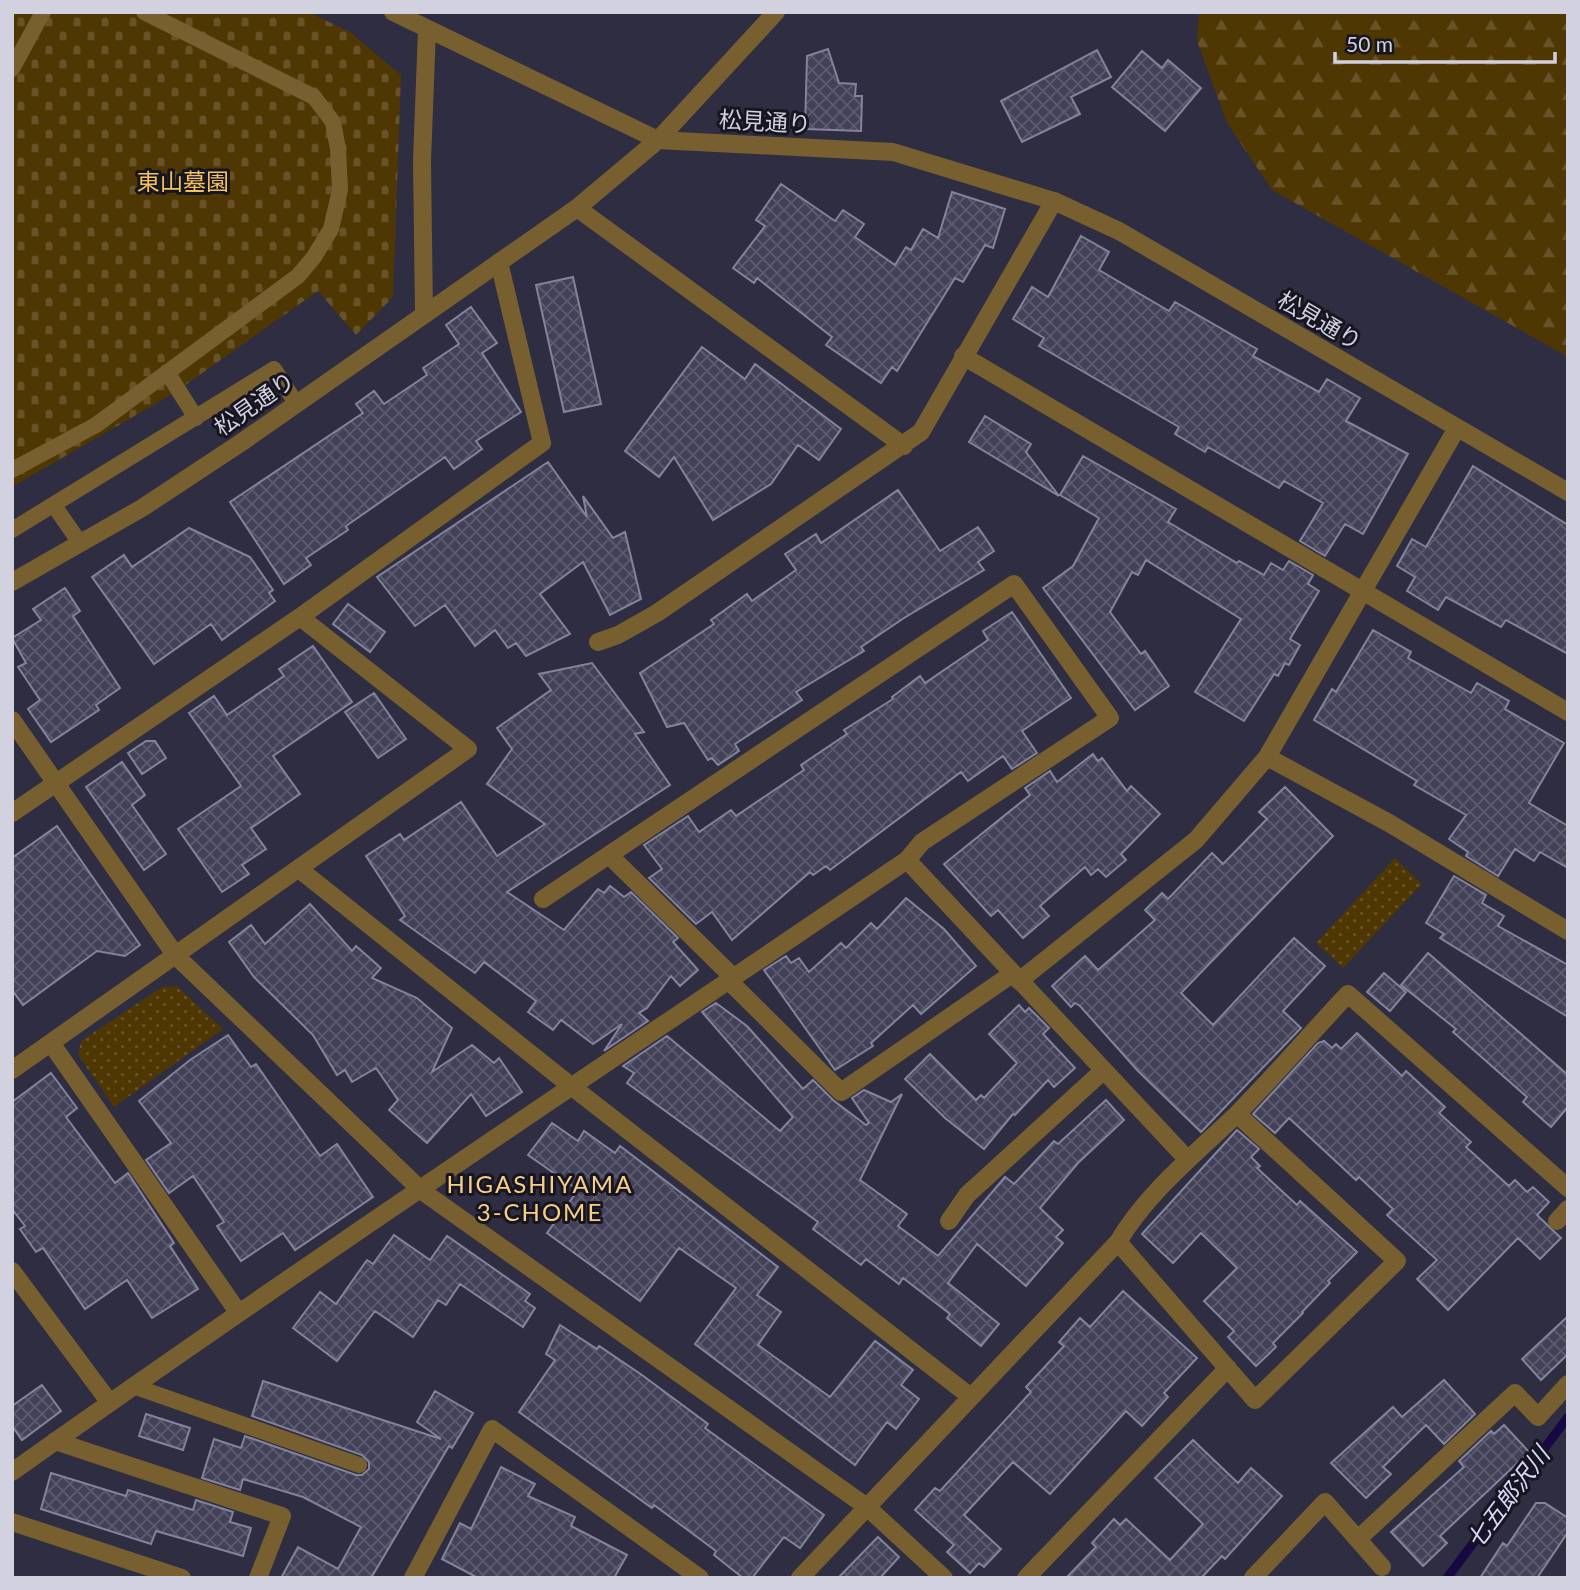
<svg xmlns="http://www.w3.org/2000/svg" width="1580" height="1590" font-family="Lato,'Noto Sans JP',sans-serif">
<style>
.forest{fill:url(#forest-firs)}
.cemetery{fill:url(#cemetery-stones)}
.park{fill:url(#park-dots)}
.lines{fill:none;stroke-linecap:round;stroke-linejoin:round}
.stream{stroke:#180842;stroke-width:9}
.building{fill:url(#building-cross-hatch);stroke:#83839c;stroke-width:2}
.service{stroke:#785f30;stroke-width:16}
.minor{stroke:#785f30;stroke-width:18}
.tertiary{stroke:#785f30;stroke-width:18}
.labels{text-anchor:middle;dominant-baseline:central;stroke-width:6;stroke-linejoin:round;paint-order:stroke}
.street-label{font-size:23px;fill:#d2d1df;stroke:#171620}
.park-label{font-size:23px;fill:#f4c15f;stroke:#171620}
.neighbourhood-label{font-size:24px;letter-spacing:2px;fill:#f6ce87;stroke:#171620}
.water-label{font-size:24px;font-style:italic;fill:#d8d7fc;stroke:#171620}
</style>
<defs>
<pattern id="forest-firs" width="22" height="20" patternUnits="userSpaceOnUse" patternTransform="scale(1.75)"><rect width="22" height="20" fill="#4e3703"/><path d="M5 1l3.5 6h-7zM16 11l3.5 6h-7z" fill="#675327"/></pattern>
<pattern id="cemetery-stones" width="16" height="16" patternUnits="userSpaceOnUse" patternTransform="scale(1.75)"><rect width="16" height="16" fill="#4e3703"/><path d="M2 7V4a2 2 0 0 1 4 0v3zM10 15v-3a2 2 0 0 1 4 0v3z" fill="#675327"/></pattern>
<pattern id="park-dots" width="8" height="8" patternUnits="userSpaceOnUse" patternTransform="scale(1.75)"><rect width="8" height="8" fill="#4e3703"/><path d="M2 2h.1M6 6h.1" fill="none" stroke="#675327" stroke-width="1.8" stroke-linecap="round"/></pattern>
<pattern id="building-cross-hatch" width="8" height="8" patternUnits="userSpaceOnUse" patternTransform="scale(1.75)"><rect width="8" height="8" fill="#424158"/><path d="M0 0l8 8M0 8l8-8" fill="none" stroke="#5c5b70"/></pattern>
</defs>
<rect width="100%" height="100%" fill="#2e2d42"/>
<path class="forest" d="M1199,12H1568V357L1272,190L1227,123L1197,41Z"/>
<path class="cemetery" d="M12,12H308L350,32L401,75L393,297L356,335L318,291L174,393L12,487Z"/>
<path class="park" d="M1395,858L1422,884L1343,968L1316,943Z
M177,986L223,1029L114,1107L78,1055L81,1041L162,987Z"/>
<g class="lines">
<path class="stream" d="M1447,1578L1568,1417"/>
</g>
<path class="building" d="M828,49L839,83L856,84L855,96H862L861,131L805,129L807,56Z
M1097,50L1111,77L1071,97L1080,114L1022,142L1001,101Z
M1142,51L1162,68L1168,60L1201,88L1165,131L1112,87Z
M781,184L835,221L843,210L864,224L855,237L895,265L906,247L911,250L923,229L938,238L952,192L1005,209L993,248L985,245L963,282L955,278L897,371L892,367L881,383L826,345L832,337L757,278L754,283L733,268L765,226L756,220Z
M1081,236L1109,252L1099,270L1169,311L1175,302L1257,349L1253,356L1319,392L1327,379L1360,398L1346,421L1408,454L1363,534L1345,524L1325,556L1300,541L1323,503L1284,481L1279,488L1208,447L1205,452L1175,434L1179,427L1039,346L1044,338L1013,319L1032,287L1048,297Z
M573,277L601,404L564,412L536,285Z
M471,307L497,343L482,353L521,412L476,441L482,449L454,469L445,457L346,526L348,530L306,558L311,565L284,584L230,502L363,413L356,404L374,391L384,404L427,375L423,368L459,344L446,325Z
M702,347L745,379L755,364L841,429L819,460L798,445L771,484L713,520L674,457L659,477L625,451Z
M985,416L1031,444L1026,452L1059,496L969,442Z
M1083,456L1176,509L1168,522L1237,563L1239,561L1264,575L1271,563L1283,570L1289,561L1313,575L1308,584L1319,591L1290,639L1300,645L1289,665L1285,663L1278,676L1274,674L1244,721L1195,692L1241,619L1146,560L1138,575L1132,572L1110,612L1141,654L1145,651L1169,686L1135,710L1043,588L1073,566L1099,518L1060,495Z
M548,462L587,517L583,496L613,538L625,532L641,599L610,615L583,562L540,594L570,634L526,656L516,643L508,648L495,630L475,646L445,605L415,626L377,577Z
M1473,466L1568,525V654L1506,620L1501,627L1446,597L1438,610L1407,591L1415,577L1397,566L1412,539L1426,547Z
M898,490L940,551L978,527L994,551L978,562L984,570L904,618L861,647L864,651L796,692L802,700L735,744L739,751L718,765L712,758L708,760L684,723L667,727L640,673L714,624L711,620L747,594L752,601L796,570L785,554L816,534L821,543Z
M189,528L250,557L273,590L269,593L275,601L222,640L211,624L154,664L92,577L124,555L132,567Z
M65,588L80,611L73,616L120,688L96,705L99,710L51,742L28,709L40,700L18,667L26,663L12,638L41,620L33,609Z
M348,604L385,632L370,652L333,624Z
M1012,612L1071,698L1022,731L1037,753L1012,769L1003,756L968,781L961,772L830,870L826,866L813,875L810,872L732,940L712,912L696,924L649,878L662,869L644,845L688,816L699,832L731,810L736,816L804,770L801,765L847,734L844,730L893,699L892,697L920,676L925,683L988,640L983,631Z
M1373,630L1411,652L1408,658L1471,693L1477,683L1509,701L1505,709L1564,743L1529,803L1568,826V868L1540,852L1534,861L1515,849L1498,876L1466,856L1468,852L1449,839L1466,815L1414,785L1417,781L1314,720L1332,689L1336,692Z
M313,646L352,702L273,756L300,794L251,828L266,849L242,865L249,874L222,892L178,829L241,786L189,713L214,696L227,715L284,676L279,669Z
M592,663L644,732L635,734L670,785L507,892L564,930L598,889L604,893L610,886L624,897L631,892L678,938L673,942L698,970L680,986L671,976L647,1008L639,1013L648,1021L604,1051L622,1024L593,1044L561,1020L553,1030L528,1012L536,1001L484,962L475,973L400,920L405,916L366,856L400,834L404,840L461,802L497,856L545,824L487,784L512,749L497,728L551,690L539,674Z
M374,693L406,739L378,758L345,712Z
M146,741H155L166,758L142,774L128,753Z
M1093,754L1098,761L1102,758L1127,791L1131,786L1160,814L1121,854L1126,860L1106,877L1098,869L1091,875L1085,867L1040,906L1049,916L1023,938L998,910L991,916L944,864L1030,795L1025,788L1050,771L1057,782Z
M122,762L145,795L132,805L166,854L144,870L86,787Z
M1285,787L1333,836L1181,993L1213,1025L1294,938L1325,966L1283,1011L1301,1028L1201,1132L1138,1071L1080,1006L1075,1003L1071,1007L1052,986L1085,956L1098,970L1155,920L1145,910L1162,893L1168,899L1212,853L1223,864L1267,819L1259,812Z
M57,826L140,945L125,956L97,951L23,1005L12,990V858Z
M1454,876L1486,895L1482,903L1504,916L1498,926L1568,965V1017L1440,938L1444,934L1426,923Z
M906,898L944,929L976,966L921,1014L913,1005L871,1043L873,1046L835,1070L764,970L786,956L791,963L799,958L809,972L841,943L846,948L871,923L877,929Z
M310,904L352,951L356,946L381,968L372,978L417,998L452,1028L432,1072L472,1045L494,1063L499,1058L522,1092L486,1116L471,1094L427,1143L389,1110L398,1100L376,1068L352,1082L345,1070L337,1075L313,1035L254,977L229,942L251,925L265,944Z
M1428,953L1568,1075V1107L1551,1127L1523,1102L1527,1097L1453,1032L1456,1029L1401,985Z
M1384,973L1406,992L1390,1011L1367,992Z
M716,1003L747,1026L803,1089L813,1080L833,1100L866,1125L869,1123L852,1098L864,1090L891,1102L902,1094L860,1180L907,1214L898,1226L938,1256L1005,1177L1014,1184L1054,1141L1058,1144L1106,1100L1124,1120L1078,1163L1040,1208L1063,1230L1056,1237L1063,1243L1026,1286L977,1244L948,1283L999,1324L981,1346L947,1318L950,1314L903,1278L899,1284L866,1259L861,1265L813,1229L818,1222L627,1083L634,1073L623,1066L667,1036L780,1131L793,1117L702,1012Z
M1019,1005L1025,1012L1029,1008L1049,1028L1043,1034L1075,1068L1054,1087L1048,1080L1015,1115L1013,1114L984,1149L945,1118L905,1079L930,1054L976,1100L981,1095L984,1098L1017,1063L989,1034Z
M1357,1033L1402,1076L1406,1071L1445,1107L1439,1113L1471,1142L1466,1147L1509,1186L1515,1180L1527,1192L1533,1187L1549,1202L1537,1215L1561,1238L1540,1259L1518,1238L1448,1310L1417,1279L1437,1260L1387,1215L1393,1209L1359,1177L1356,1180L1289,1118L1275,1133L1253,1114L1318,1043L1324,1041L1332,1048L1336,1044L1341,1049Z
M228,1035L251,1067L256,1064L320,1156L337,1144L373,1197L295,1250L283,1233L241,1261L217,1226L224,1222L193,1176L169,1193L146,1160L171,1143L139,1101L190,1060Z
M51,1073L77,1108L66,1117L115,1183L128,1173L174,1243L170,1246L198,1289L152,1318L127,1280L85,1309L43,1248L36,1252L20,1229L25,1226L12,1209V1102Z
M552,1123L578,1141L584,1131L615,1153L620,1146L778,1267L757,1295L781,1312L758,1345L830,1397L875,1341L913,1370L901,1385L919,1399L896,1429L887,1422L855,1465L695,1344L736,1288L679,1248L640,1301L547,1233L578,1190L528,1155Z
M1237,1130L1259,1149L1251,1157L1260,1166L1257,1168L1297,1205L1300,1201L1357,1252L1328,1281L1330,1283L1302,1312L1303,1313L1273,1343L1276,1347L1256,1366L1228,1337L1234,1331L1204,1301L1237,1268L1201,1233L1173,1263L1142,1234Z
M394,1235L430,1260L447,1236L530,1294L525,1301L535,1308L523,1327L460,1284L446,1305L438,1300L413,1337L375,1311L337,1361L293,1328L320,1292L336,1304L367,1260L373,1264Z
M1123,1291L1197,1358L1164,1393L1168,1397L1142,1426L1126,1411L1050,1494L1013,1462L964,1515L1001,1549L984,1567L979,1563L970,1573L947,1552L954,1545L915,1510L935,1488L940,1491L1031,1392L1026,1387L1064,1346L1059,1342L1080,1318L1090,1327Z
M1568,1316V1354L1541,1380L1522,1359Z
M560,1325L597,1349L599,1346L642,1375L708,1424L705,1428L824,1515L800,1548L784,1537L752,1578H743L714,1555L716,1551L654,1505L652,1508L519,1412L555,1360L546,1354Z
M1444,1380L1475,1414L1444,1444L1426,1425L1383,1467L1391,1474L1366,1498L1331,1463L1393,1407L1402,1417Z
M263,1381L441,1439L417,1422L435,1391L473,1413L452,1448L449,1446L371,1578H281L298,1547L338,1569L361,1527L303,1497L243,1479L240,1490L202,1478L214,1439L241,1448L245,1436L356,1475H362L369,1469V1462L362,1455L252,1416Z
M42,1385L61,1411L22,1440L12,1426V1406Z
M146,1414L190,1428L183,1450L139,1436Z
M1504,1425L1529,1452L1440,1536L1447,1543L1423,1566L1391,1532L1464,1467L1459,1461L1491,1431L1494,1434Z
M1193,1440L1238,1483L1251,1468L1282,1496L1225,1559L1222,1556L1201,1578H1066L1096,1547L1092,1543L1114,1519L1120,1525L1126,1519L1170,1560L1203,1524L1155,1478Z
M501,1467L535,1484L528,1496L575,1517L571,1526L627,1555L614,1578H478L442,1559L460,1523L471,1529Z
M51,1473L126,1496L128,1490L193,1510L196,1500L233,1512L230,1522L251,1528L243,1556L156,1531L151,1544L41,1509Z
M1536,1503H1545L1568,1518V1532L1537,1578H1480L1503,1543L1507,1546Z
M878,1537L899,1557L880,1578H838Z"/>
<g class="lines">
<path class="service" d="M12,69L43,12
M167,372L196,418
M12,470L96,425L298,276L314,257L331,229L340,190L338,149L333,122L314,97L144,12
M55,507L80,543
M12,530L274,369L296,403
M133,1386L359,1465"/>
<path class="minor" d="M658,140L776,12
M577,208L904,446
M963,356L1568,712
M598,642L618,635L657,613L921,432L1054,201
M12,720L176,956L422,1191L867,1507L944,1578
M1267,757L1389,823L1568,931
M12,813L300,617L542,443L499,262
M610,856L734,978
M907,860L1188,1160
M299,869L571,1086L971,1397
M729,981L841,1092L1012,974
M1019,981L1196,840L1267,757L1457,428
M51,1043L238,1312
M12,1070L468,749L300,617
M949,1221L967,1195L1104,1070
M1557,1221L1568,1209
M1118,1242L1255,1400L1397,1261L1237,1114
M12,1271L110,1403
M55,1441L282,1516L258,1578
M12,1472C307,1262 608,1063 907,860L922,842L1110,718L1014,584L543,899
M12,1522L182,1578
M1358,1539L1515,1393L1538,1417L1568,1384
M413,1578L492,1429L700,1578
M800,1578L1118,1242C1147,1193 1194,1155 1235,1116C1274,1077 1310,1034 1348,994L1568,1188
M1026,1578L1228,1368
M1253,1578L1325,1502L1382,1567"/>
<path class="tertiary" d="M393,12L658,140
M424,314L422,161L427,29
M12,582L142,508L242,442L577,208L658,140L893,152L1054,201L1119,231L1568,492"/>
</g>
<g class="labels">
<g class="street-label">
<text transform="translate(765 121) rotate(3)">松見通り</text>
<text transform="translate(1320 320) rotate(30)">松見通り</text>
<text transform="translate(254 403) rotate(-35)">松見通り</text>
</g>
<g class="park-label">
<text x="183" y="181">東山墓園</text>
</g>
<g class="neighbourhood-label">
<text x="540" y="1183">HIGASHIYAMA<tspan x="540" dy="28">3-CHOME</tspan></text>
</g>
<g class="water-label">
<text transform="translate(1507 1497) rotate(-53)">七五郎沢川</text>
</g>
</g>
<rect width="1580" height="1590" fill="none" stroke="#d2d1df" stroke-width="28"/>
<path d="M1335 52v10h220v-10" fill="none" stroke="#d2d1df" stroke-width="3.5"/>
<text x="1346" y="52" font-size="21" fill="#d2d1df" stroke="#171620" stroke-width="5" paint-order="stroke">50 m</text>
</svg>
